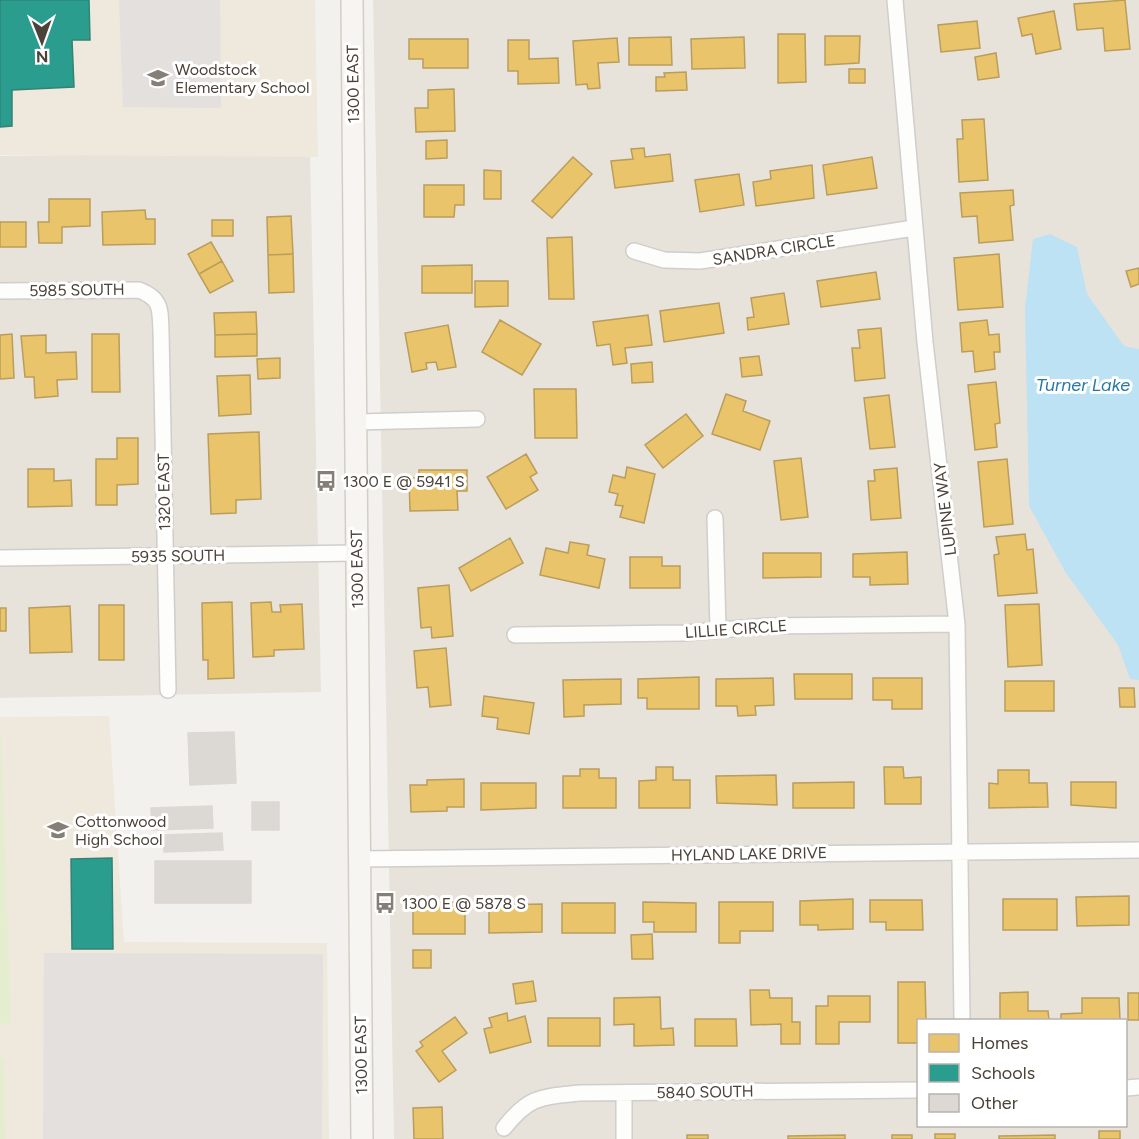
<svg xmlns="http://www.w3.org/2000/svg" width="1139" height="1139" font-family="Figtree,sans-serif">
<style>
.residential{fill:#e7e3db;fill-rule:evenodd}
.education{fill:#eee8dd}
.green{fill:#e4eece}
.parking{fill:#e3e0dd}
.water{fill:#bde2f3}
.homes{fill:#e9c46a;stroke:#ba9d5b;stroke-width:1.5}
.schools{fill:#2a9d8f;stroke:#348275;stroke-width:1.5}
.building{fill:#dcd9d4;stroke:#dcd8d4;stroke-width:1.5}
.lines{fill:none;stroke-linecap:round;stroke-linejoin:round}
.street-casing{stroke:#d0cdca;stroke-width:18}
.secondary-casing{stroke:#d3cec5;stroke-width:24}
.street{stroke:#fdfdfc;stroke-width:15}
.secondary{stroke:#f7f5f1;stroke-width:21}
.labels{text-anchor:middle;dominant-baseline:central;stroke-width:6;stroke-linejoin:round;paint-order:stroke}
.poi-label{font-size:16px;fill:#4b4238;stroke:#fff;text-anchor:start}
.street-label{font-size:16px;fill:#4b4238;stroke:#fff}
.water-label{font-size:18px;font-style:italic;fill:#267aa5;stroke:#fff}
</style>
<rect width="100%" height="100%" fill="#f3f1ee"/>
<path class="residential" d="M373,0H1139V1139H394ZM918,1020H1126V1126H918Z
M310,152L321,692L0,698V156Z"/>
<path class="education" d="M0,0H315L318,157L0,155Z
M109,716L124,942L327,943L329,1139H0V717Z"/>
<path class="green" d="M0,733H1L11,1023L0,1024Z
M0,1058H4L5,1139H0Z"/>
<path class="parking" d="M119,0H220L221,108L123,107Z
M44,953L323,954L322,1139H43Z"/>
<path class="water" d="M1050,234L1077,247L1087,294L1124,346L1139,349V680L1130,679L1118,645L1066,573L1029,506L1025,309L1033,239Z"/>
<path class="homes" d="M1125,0L1130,49L1105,51L1103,28L1077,30L1074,4Z
M1054,11L1061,49L1036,54L1032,34L1022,36L1018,18Z
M977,21L980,48L941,52L938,25Z
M778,34H805L806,82L778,83Z
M825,36H860L859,63L825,65Z
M671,37L672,65H629V38Z
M744,37L745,68L692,69L691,39Z
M617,38L619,62L598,63L600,88L588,89L587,84L576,85L573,41Z
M409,39H468V68H423V59H409Z
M508,40H529V59L558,58L559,83L518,84V71H508Z
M996,53L999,77L978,80L975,57Z
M849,69H865V83H849Z
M686,72L687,90L656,91V77H665L664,73Z
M454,89L455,131L416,132L415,108H428V90Z
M984,119L988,180L959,182L957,139H963L962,120Z
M447,140V158L426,159V141Z
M644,148L645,157L670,154L673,181L615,188L611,161L633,159L631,149Z
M573,157L592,174L552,218L532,201Z
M872,157L877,188L827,195L823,165Z
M812,165L814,198L756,206L753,182L771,179L770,171Z
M484,170L501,171V199H484Z
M739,174L744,205L700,212L695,180Z
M424,185H464V205H455L454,217H424Z
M1013,190L1014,205L1010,206L1013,240L979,243L977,216L962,217L960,193Z
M49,199H90V226L62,227V243H39L38,222H49Z
M145,210L146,219H155V244L103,245L102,212Z
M291,216L293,254L268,255L267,217Z
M212,220H233V236H212Z
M0,222H26V247H0Z
M572,237L574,299H549L547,238Z
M211,242L222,261L199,274L188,254Z
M293,254L294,292L269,293L268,255Z
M999,254L1003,307L958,310L954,258Z
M222,261L233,281L210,293L199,274Z
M472,265V293H422V266Z
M1139,268V284L1131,287L1126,271Z
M876,272L880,299L821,307L817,281Z
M475,281H508V306L475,307Z
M784,293L789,324L748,330L747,318L754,317L751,298Z
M719,303L724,333L664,342L660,311Z
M256,312L257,334L215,335L214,313Z
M648,315L652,345L625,348L627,363L613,365L610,344L597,346L593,322Z
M500,320L541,344L522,375L482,352Z
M987,320L989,335L999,334L1000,352H994L995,369L975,372L973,351L962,352L960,323Z
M448,325L456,367L438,370L436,362L426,363L427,369L412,372L405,333Z
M881,328L885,378L855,381L852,348H860L858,330Z
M12,334L14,378L0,379V335Z
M92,334H119L120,392H92Z
M257,334V356L215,357V335Z
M46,335V353L76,352L77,379L57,380L58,396L35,398L34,377H25L21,336Z
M759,356L762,375L742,377L740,358Z
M280,358V378L258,379L257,359Z
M652,362L653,382L632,383L631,364Z
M250,375L251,414L219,416L217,376Z
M996,382L1000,423L995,424L997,447L975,450L968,385Z
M534,389H576L577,438H535Z
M726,394L746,401L743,411L770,421L760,450L712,434Z
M889,395L895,447L870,449L864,398Z
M686,414L703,436L663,468L645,445Z
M259,432L261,499L236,500V513L211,514L208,434Z
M117,438H138V484L117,485V505H96V459H117Z
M526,454L537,473L530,477L538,490L506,509L487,477Z
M801,458L808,517L781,520L774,461Z
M1007,459L1013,524L984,527L978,462Z
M627,467L655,474L644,523L620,517L623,506L615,505L618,494L609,492L613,475L625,478Z
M897,468L901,518L871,520L868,481H875L874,470Z
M28,469H54V481L71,480L72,506L28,507Z
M419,470H467V491H457L458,510L410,511L409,478H419Z
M1025,534L1027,550L1033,549L1037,593L998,596L994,555L999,554L996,537Z
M510,538L523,563L471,591L459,568Z
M570,542L589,545L587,555L605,559L599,588L540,575L546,548L568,553Z
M907,552L908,584L870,585V577H853V554Z
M763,553H821V577L763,578Z
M630,557H662V566H680V588H630Z
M449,585L453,636L432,638L431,627L421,628L418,588Z
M232,602L234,678L208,679V660H203L202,603Z
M271,602L272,612H281L280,605L302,604L304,649L274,650V656L253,657L251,603Z
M1039,604L1042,665L1008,667L1005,605Z
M99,605H124V660H99Z
M70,606L72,652L30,653L29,608Z
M0,608H6V631H0Z
M446,648L451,705L430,707L428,687L417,688L414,651Z
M794,674H852V699H795Z
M699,677V709H647V698H638V679Z
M773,678L774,705L755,706L756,715L738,716L737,706H716V679Z
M873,678H922V709H892V700H873Z
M621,679V704L584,705V716L564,717L563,680Z
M1005,681H1054V711H1005Z
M1119,688H1134L1135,707H1120Z
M484,696L534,703L529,734L497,729L498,718L482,716Z
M656,767H673V780H690V808H639V781L656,780Z
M884,767H903L904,778L921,777V804H885Z
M580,769H599V778H616V808H563V776H580Z
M998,770H1029V783H1047L1048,807L989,808V783L998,784Z
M776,775L777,805L717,803L716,776Z
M464,779V807H447V811L411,812L410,785H427V780Z
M854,782V808H793V783Z
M1071,782H1116V808L1071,805Z
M481,783H536V808L481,810Z
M1129,896V925L1077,926L1076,897Z
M853,899V929L818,930V925H800V901Z
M1003,899H1057V930H1003Z
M870,900H922L923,930H886V922H870Z
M465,902V934H413V903Z
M643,902L696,903V932H654V922H643Z
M719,902H773V931H740V943H719Z
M562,903H615V933H562Z
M542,904V932L489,933V905Z
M652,934L653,959H632L631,935Z
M413,950H431V968H413Z
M533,981L536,1001L516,1004L513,984Z
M898,982H925L926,1020H918V1043H898Z
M750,990H769L770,998H792V1022H800V1044H781V1024L751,1025Z
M1028,992V1011H1048L1049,1020H1000V993Z
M1128,993H1139V1020H1128Z
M828,996H870V1022H839V1044H816V1006H828Z
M660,997L661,1029L673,1028L674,1045L634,1046V1024L614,1025V998Z
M1082,998H1119L1120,1020H1061V1014L1082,1013Z
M507,1013L508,1021L525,1016L531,1042L490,1053L484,1029L492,1027L489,1018Z
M455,1017L467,1033L442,1051L456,1070L439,1082L416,1051L423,1046L420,1042Z
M548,1018H600V1046H548Z
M695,1019H736L737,1046H695Z
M442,1107L443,1139H414L413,1108Z
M1099,1131H1120V1139H1099Z
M935,1134H955V1139H935Z
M687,1135H708V1139H687Z
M845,1135V1139H788V1136Z
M892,1135H912V1139H892Z
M1055,1135V1139H999V1136Z"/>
<path class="schools" d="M0,0H89L90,40H72L74,87L12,90V126L0,127Z
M112,858L113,949H72L71,859Z"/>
<path class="building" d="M234,732L236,783L190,785L188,733Z
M252,802H279V830H252Z
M212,806L213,828L152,830L151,808Z
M222,833L223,850L164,852L163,835Z
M155,861H251V903H155Z"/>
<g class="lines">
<defs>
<path id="street" d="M895,0L925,342L957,624L962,1020
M634,251L664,260L700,261L914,228
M0,291L139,290C162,299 160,309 161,332L168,690
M356,422L477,419
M715,518L718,629
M0,558L357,553
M515,635L685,633L766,626L957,624
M360,859L1139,850
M1126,1088L1139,1087
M624,1093V1139
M504,1128C529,1096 541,1097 580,1093L918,1090"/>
<path id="secondary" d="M352,0L362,1139"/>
</defs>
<use href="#street" class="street-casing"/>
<use href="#secondary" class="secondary-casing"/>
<use href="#street" class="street"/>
<use href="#secondary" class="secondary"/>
</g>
<defs>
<symbol id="school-bare" viewBox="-9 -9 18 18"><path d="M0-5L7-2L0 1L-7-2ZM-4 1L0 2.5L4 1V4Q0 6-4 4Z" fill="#867f78" stroke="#fff" stroke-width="2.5" paint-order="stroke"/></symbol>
<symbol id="bus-bare" viewBox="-9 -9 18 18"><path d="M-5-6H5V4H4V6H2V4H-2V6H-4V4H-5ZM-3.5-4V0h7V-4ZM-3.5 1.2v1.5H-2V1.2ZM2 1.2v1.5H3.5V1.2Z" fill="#867f78" stroke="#fff" stroke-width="2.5" paint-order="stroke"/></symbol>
</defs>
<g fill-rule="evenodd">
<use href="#school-bare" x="143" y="63" width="30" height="30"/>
<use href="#bus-bare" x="311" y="466" width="30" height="30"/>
<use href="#school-bare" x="43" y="815" width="30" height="30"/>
<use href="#bus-bare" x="370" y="888" width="30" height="30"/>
</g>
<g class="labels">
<g class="poi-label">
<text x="175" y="69">Woodstock<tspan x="175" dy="18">Elementary School</tspan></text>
<text x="343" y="481">1300 E @ 5941 S</text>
<text x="75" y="821">Cottonwood<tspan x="75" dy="18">High School</tspan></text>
<text x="402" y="903">1300 E @ 5878 S</text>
</g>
<g class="street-label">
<text transform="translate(353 84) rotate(-91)">1300 EAST</text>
<text transform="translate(774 250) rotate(-9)">SANDRA CIRCLE</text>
<text transform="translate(77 290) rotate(-1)">5985 SOUTH</text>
<text transform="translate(164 492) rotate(-91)">1320 EAST</text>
<text transform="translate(945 509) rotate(-97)">LUPINE WAY</text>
<text transform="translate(178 556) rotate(-1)">5935 SOUTH</text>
<text transform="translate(357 569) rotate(-91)">1300 EAST</text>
<text transform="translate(736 629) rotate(-4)">LILLIE CIRCLE</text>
<text transform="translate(749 854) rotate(-1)">HYLAND LAKE DRIVE</text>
<text transform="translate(361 1055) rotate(-91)">1300 EAST</text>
<text transform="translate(705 1092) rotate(-1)">5840 SOUTH</text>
</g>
<g class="water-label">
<text x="1083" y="385">Turner Lake</text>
</g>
</g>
<rect x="917" y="1019" width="210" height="108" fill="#ffffff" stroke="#b7b3af" stroke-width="1.5"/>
<rect x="929" y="1034" width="30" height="18" fill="#e9c46a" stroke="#b7b3af" stroke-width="1.5"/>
<text x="971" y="1049" font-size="18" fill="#4b4238">Homes</text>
<rect x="929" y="1064" width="30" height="18" fill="#2a9d8f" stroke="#b7b3af" stroke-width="1.5"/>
<text x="971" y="1079" font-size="18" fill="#4b4238">Schools</text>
<rect x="929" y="1094" width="30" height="18" fill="#dcd9d4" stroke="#b7b3af" stroke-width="1.5"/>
<text x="971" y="1109" font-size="18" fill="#4b4238">Other</text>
<g transform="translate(42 42) rotate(179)" stroke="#ffffff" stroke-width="4.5" paint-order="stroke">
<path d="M0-4.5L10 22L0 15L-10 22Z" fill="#4b4238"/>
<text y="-9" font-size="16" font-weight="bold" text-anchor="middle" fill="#4b4238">N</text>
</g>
</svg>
